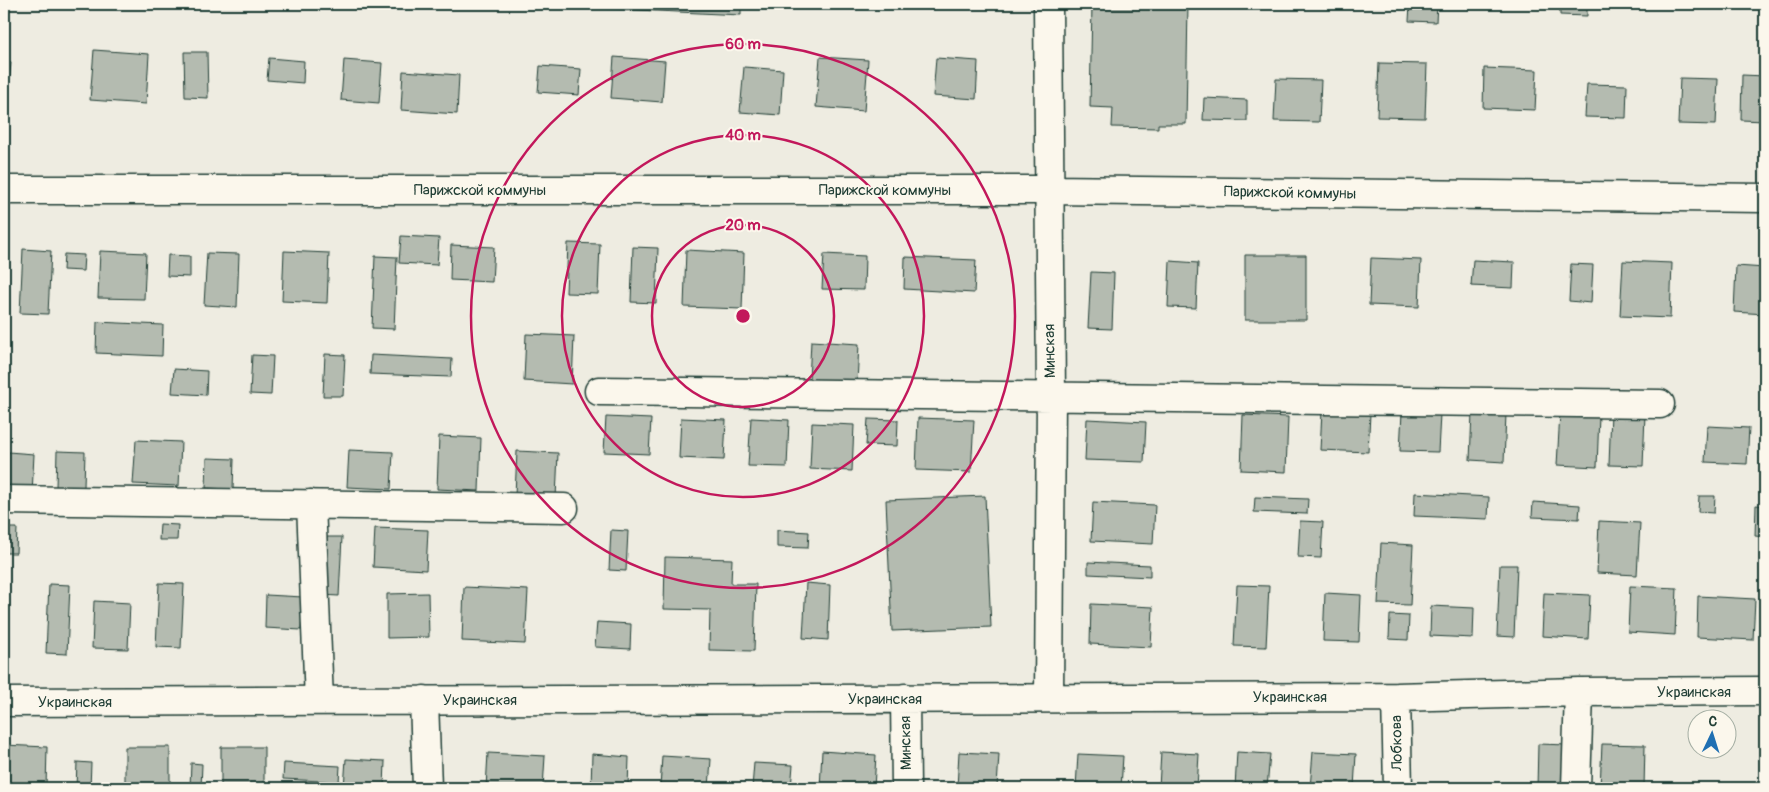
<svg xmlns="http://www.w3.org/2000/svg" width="1769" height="792" font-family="Pangolin,sans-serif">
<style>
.building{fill:#b4bbb0;stroke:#1f3d34}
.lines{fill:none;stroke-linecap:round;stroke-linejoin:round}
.minor-casing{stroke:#1f3d34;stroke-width:31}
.minor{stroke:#fbf7ec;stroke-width:28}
.ring{fill:none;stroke:#c2185b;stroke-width:2.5}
.labels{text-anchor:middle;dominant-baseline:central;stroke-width:4;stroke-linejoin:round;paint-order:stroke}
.street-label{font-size:15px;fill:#1f3d34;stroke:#fbf7ec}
.centre{fill:#c2185b;stroke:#fbf7ec;stroke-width:2.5}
.ring-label{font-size:15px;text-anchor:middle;font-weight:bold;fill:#c2185b;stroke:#fbf7ec;stroke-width:4;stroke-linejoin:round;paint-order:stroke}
</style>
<rect width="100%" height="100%" fill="#eeece1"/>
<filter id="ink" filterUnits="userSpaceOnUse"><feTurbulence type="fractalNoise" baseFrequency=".02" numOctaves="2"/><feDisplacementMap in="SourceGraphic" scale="10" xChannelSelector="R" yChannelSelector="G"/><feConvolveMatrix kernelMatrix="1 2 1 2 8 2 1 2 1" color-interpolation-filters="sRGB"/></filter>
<g filter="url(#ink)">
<path class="building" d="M554,4H741V15L553,6Z
M1092,4H1188L1186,124H1158V128L1112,127L1113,108L1090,107Z
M1410,4H1437L1436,22L1409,21Z
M1560,4H1587V16L1560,15Z
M94,50L149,54L146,104L90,100Z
M184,52H207L208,98L185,97Z
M614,57L665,61L662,102L611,98Z
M820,57L868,60L864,111L816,107Z
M269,58L304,61L303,83L267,80Z
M936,58L978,61L976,99L933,96Z
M344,60L382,63L379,103L341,100Z
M4,61L11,62L6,122H4Z
M1379,63L1427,64L1425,118L1377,117Z
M540,66L581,69L579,95L538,92Z
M744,67L783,70L780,115L740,112Z
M1484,68L1537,70L1535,110L1483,108Z
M403,71L459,75L457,114L401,110Z
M1742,75L1765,76V121L1741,120Z
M1680,78L1718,79L1716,125L1678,124Z
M1276,79L1321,80L1319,122L1274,121Z
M1587,84L1627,85L1626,118L1585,117Z
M1204,98L1247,100V121L1203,120Z
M401,236L439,238L437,265L399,263Z
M568,243L600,244L598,294L566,293Z
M451,245L494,247L492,282L450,280Z
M633,247L658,248L656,303L631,302Z
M23,249L51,251L48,314L20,313Z
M686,250L744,253L742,309L684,307Z
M100,251L146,253L144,299L98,298Z
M284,251L329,253L327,303L282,301Z
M207,253L239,254L237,307L204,305Z
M64,254L84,255L83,271L63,270Z
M824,254L865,256L864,290L822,289Z
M168,255L190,256V277L167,276Z
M1245,255H1306V320H1245Z
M375,256L397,257L394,329L372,328Z
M905,257L976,260L974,293L904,289Z
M1371,258L1421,260L1419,307L1369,305Z
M1473,260L1514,262L1513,288L1471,286Z
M1170,261L1198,263L1196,308L1168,307Z
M1623,261L1672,263L1670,318L1620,316Z
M1571,264L1593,265L1591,303L1569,301Z
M1736,266L1765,268V314L1734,312Z
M1091,272L1114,273L1112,329L1088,328Z
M97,322L163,325L162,356L96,353Z
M526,334L574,336L572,384L524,381Z
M811,341L859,344L857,383L809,381Z
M325,354L345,355L343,396H323Z
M252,355L273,356L271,395L250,394Z
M371,355L452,359L451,377L370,374Z
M174,369L207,371L206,395L172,393Z
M1322,411L1370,414L1368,452L1320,450Z
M1402,412L1440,414L1438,452L1400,451Z
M1611,412L1645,414L1643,466L1609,465Z
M1472,413L1506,414L1504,462L1470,460Z
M1560,413L1599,415L1597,467L1557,465Z
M1243,415L1288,417L1286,472L1241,470Z
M606,417L651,419L649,454L604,452Z
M681,418L726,420L724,460L679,458Z
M751,418L789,420L787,467L748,466Z
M918,418L974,420L971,472L916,470Z
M868,419L898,420L897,446L866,445Z
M1087,419L1146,422L1144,462L1085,460Z
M812,423L854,425L852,471L810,469Z
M1707,426L1749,428L1747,464L1705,462Z
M439,436L481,438L479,491L437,489Z
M136,440L181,442L179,486L133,484Z
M349,450L393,452L391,489L347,487Z
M57,451L85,452L84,487H56Z
M517,451L558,453L556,498L515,495Z
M8,452L34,454L32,494L6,493Z
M207,458L234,459L233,489L206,488Z
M1415,493L1489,497L1488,519L1414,516Z
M985,496L991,627L892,631L886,500Z
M1699,496H1715L1714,513L1698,512Z
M1255,497L1308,499L1307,514L1254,512Z
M1093,502L1155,505L1153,544L1091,541Z
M1533,502L1580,505L1579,519L1532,517Z
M1756,505L1765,506V537L1755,536Z
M1300,521L1323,522L1321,558L1298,557Z
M1599,521L1640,523L1637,575L1597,573Z
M160,524L178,525L177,540H159Z
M4,528H17L16,553H4Z
M375,528L428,530L426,570L373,567Z
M611,530L628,531L626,571L609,570Z
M777,530L809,532L808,548L777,547Z
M323,537H342L339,596L320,595Z
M1381,543L1413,545L1410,605L1378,604Z
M665,557L732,559L731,584H756L754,651L709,650L710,610L664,609Z
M1088,562L1150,565V577L1088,574Z
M1500,565H1517L1514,637L1497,636Z
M159,583L184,584L181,648L156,647Z
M806,583L830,585L828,640L803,638Z
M49,584L70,585L67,654L46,653Z
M1237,585L1269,586L1266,647L1234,646Z
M1630,586L1677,588L1675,635L1628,632Z
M464,587L528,590L525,644L462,641Z
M428,593L429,637L387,638V594Z
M1325,593L1361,595L1359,642L1323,641Z
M1544,593L1590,595L1588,639L1542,636Z
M266,595L303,597L301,630L265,628Z
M1698,596L1755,599L1753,640L1697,637Z
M94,601L130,603L128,649L92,648Z
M1091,604L1153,607L1151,647L1090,644Z
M1431,606L1474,608L1473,638L1430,636Z
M1390,615L1409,616L1408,640L1389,639Z
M597,622L631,624L630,649L595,647Z
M1538,744L1568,745L1567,788H1537Z
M1602,744L1645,745L1644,788H1600Z
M4,745L47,747L46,788H4Z
M125,747H170V788H125Z
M221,747H264V788H221Z
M822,751L876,755L874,788H820Z
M959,752L999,754L997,788H957Z
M1161,752L1199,754L1197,788H1159Z
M1237,752L1270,754L1267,788H1235Z
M1313,752L1356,754L1354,788H1310Z
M488,753L545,756L543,788H486Z
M592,754L629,757L628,788H591Z
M1078,754L1123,756L1121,788H1076Z
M662,756L711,759L709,788H660Z
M346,759L385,761L384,788H344Z
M77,762L91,763L90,788H76Z
M191,763L202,764L201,788H190Z
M284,763L340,766L339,782L283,779Z
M754,763L793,765L791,788H752Z"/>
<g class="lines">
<defs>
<path id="minor" d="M1048,4L1051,397L1049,698
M4,190H1048L1765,198
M599,391L1660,404
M4,500L564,508
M311,504L319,701
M1396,697L1398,788
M905,698L906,788
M424,700L427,788
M4,702L1396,697L1579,692L1765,691
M1576,788L1579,692"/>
</defs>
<use href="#minor" class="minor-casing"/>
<use href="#minor" class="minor"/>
</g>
</g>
<g class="ring">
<circle cx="743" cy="316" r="91"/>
<circle cx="743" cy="316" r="181"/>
<circle cx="743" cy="316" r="272"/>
</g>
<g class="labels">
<g class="street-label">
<text x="480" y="190">Парижской коммуны</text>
<text x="885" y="190">Парижской коммуны</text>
<text transform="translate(1290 193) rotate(1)">Парижской коммуны</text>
<text transform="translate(1050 351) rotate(-91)">Минская</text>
<text x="1694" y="692">Украинская</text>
<text x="1290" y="697">Украинская</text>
<text x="885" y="699">Украинская</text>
<text x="480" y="700">Украинская</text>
<text x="75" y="702">Украинская</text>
<text transform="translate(906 743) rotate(-91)">Минская</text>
<text transform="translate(1397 743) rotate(-91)">Лобкова</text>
</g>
</g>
<circle cx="743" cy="316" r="8" class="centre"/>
<g class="ring-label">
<text x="743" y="49">60 m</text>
<text x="743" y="140">40 m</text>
<text x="743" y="230">20 m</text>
</g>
<rect width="1769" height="792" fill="none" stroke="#fbf7ec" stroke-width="20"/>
<rect x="10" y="10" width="1749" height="772" fill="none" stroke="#1f3d34" stroke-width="2" filter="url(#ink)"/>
<g transform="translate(1712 734) rotate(4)"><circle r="24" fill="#fbf7ec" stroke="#a3ada2"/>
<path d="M0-4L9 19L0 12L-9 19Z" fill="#1f6fb2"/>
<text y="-8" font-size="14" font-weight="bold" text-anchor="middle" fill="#1f3d34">С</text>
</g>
</svg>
